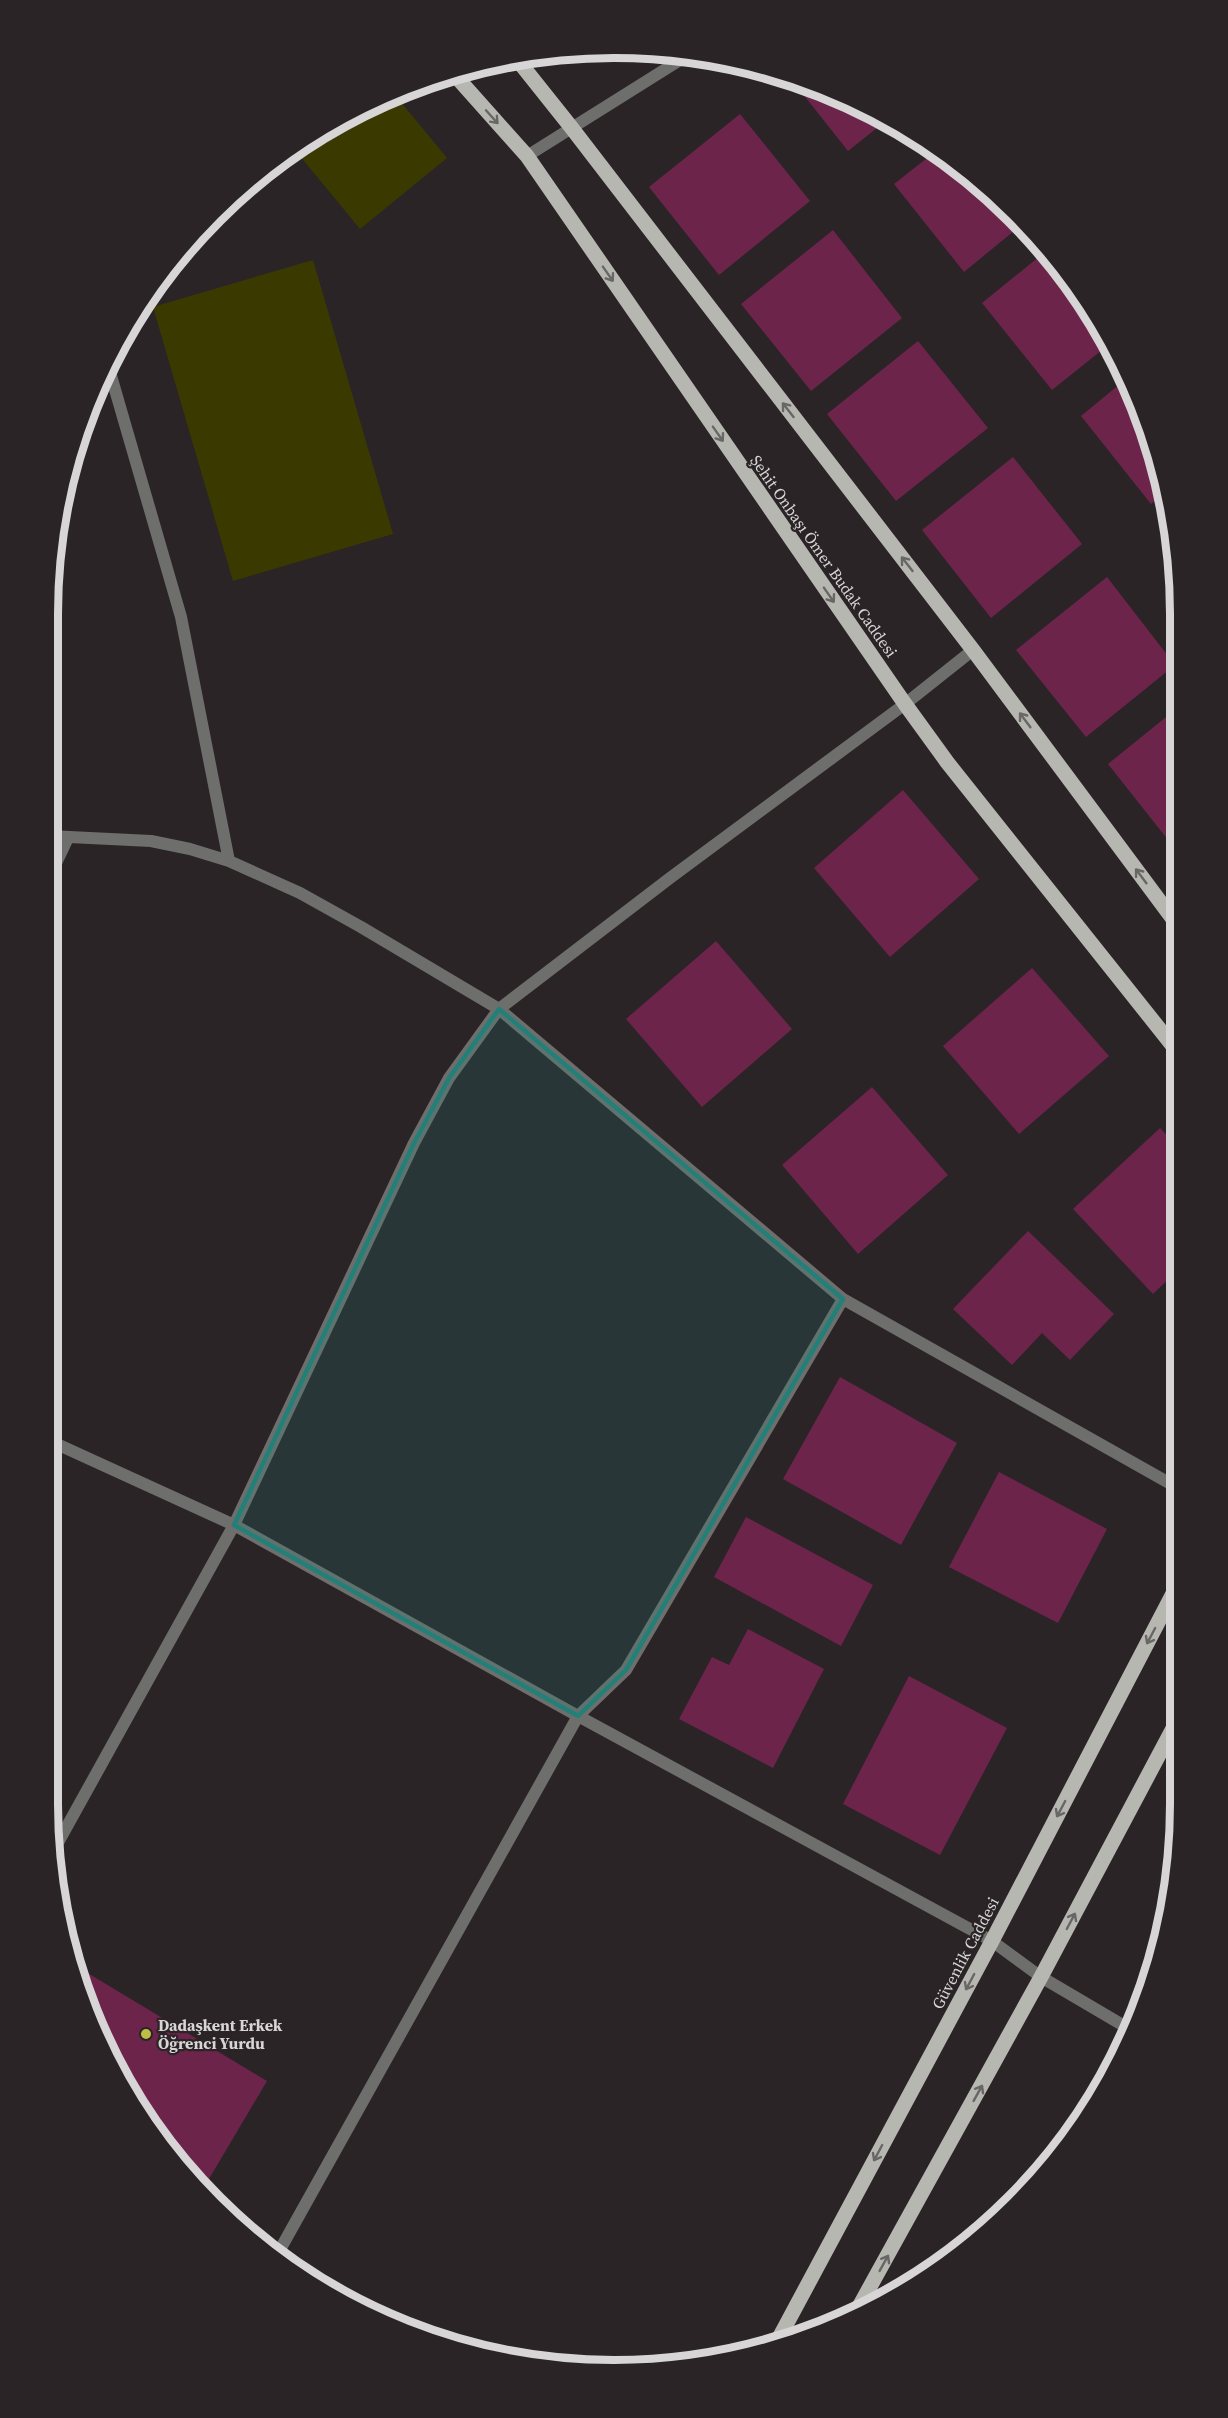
<svg xmlns="http://www.w3.org/2000/svg" width="1228" height="2418" font-family="'Source Serif 4',serif">
<style>
.green{fill:#3a3a00}
.building{fill:#6d244b}
.lines{fill:none;stroke-linecap:round;stroke-linejoin:round}
.minor{stroke:#6e6e6c;stroke-width:12}
.primary{stroke:#b7b7b2;stroke-width:15}
.oneway{stroke:#696666}
.marked{fill:#238078;fill-opacity:0.2;stroke:#238078;stroke-width:4.5;stroke-linejoin:round}
.poi-dot{fill:#bcbf43;stroke:#2a2427;stroke-width:2}
.labels{text-anchor:middle;dominant-baseline:central;stroke-width:4.5;stroke-linejoin:round;paint-order:stroke}
.street-label{font-size:16px;fill:#d8d5d6;stroke:#2a2427}
.poi-label{font-size:16px;font-weight:bold;fill:#d8d5d6;stroke:#2a2427;text-anchor:start}
.rim{fill:none;stroke:#d8d5d6;stroke-width:8}
</style>
<rect width="100%" height="100%" fill="#2a2427"/>
<path class="green" d="M395,95L447,158L360,229L295,150L331,124Z
M313,260L393,534L233,581L153,307Z"/>
<path class="building" d="M791,79L864,106L887,120L848,151Z
M740,114L810,201L719,275L649,187Z
M936,151L959,165L1020,226L964,272L894,184Z
M833,230L902,318L811,391L741,304Z
M1045,252L1063,270L1107,346L1052,390L982,303Z
M918,341L988,428L896,501L827,414Z
M1126,379L1137,398L1163,494L1151,504L1081,416Z
M1013,457L1082,544L991,618L922,530Z
M1172,529L1175,540V544L1166,533Z
M1107,577L1175,665L1086,737L1016,650Z
M1176,709V850L1108,764Z
M903,790L979,879L890,957L814,868Z
M716,941L792,1029L702,1107L626,1019Z
M1032,968L1109,1056L1019,1134L943,1046Z
M872,1087L948,1175L858,1254L782,1165Z
M1160,1128L1177,1146V1271L1153,1294L1073,1209Z
M1028,1231L1114,1314L1070,1360L1042,1333L1012,1365L953,1309Z
M840,1377L957,1443L901,1545L783,1479Z
M999,1472L1107,1529L1058,1623L949,1567Z
M746,1517L873,1585L841,1646L714,1577Z
M748,1629L824,1669L773,1768L679,1719L712,1657L729,1665Z
M909,1676L1007,1728L940,1855L843,1804Z
M81,1969L267,2081L203,2189L165,2149L78,1986L77,1976Z"/>
<g class="lines">
<path class="minor" d="M527,156L688,55
M107,362L181,617L229,861
M49,836L151,841L190,849L229,861L300,893L361,927L499,1009L843,1299L1178,1488
M49,878L68,838
M48,1440L234,1525L578,1716L992,1941L1041,1977L1131,2030
M55,1848L234,1525L414,1143L449,1078L499,1009L670,878L905,704L973,650
M277,2255L578,1716L626,1670L843,1299"/>
<path class="primary" d="M516,58L571,127L973,650L1176,923
M453,73L527,156L905,704L947,762L1177,1051
M855,2314L1041,1977L1178,1719
M779,2338L992,1941L1178,1584"/>
</g>
<defs><path id="oneway-shaft" d="M-6 0H5M1.5-3L5.5 0L1.5 3" fill="none" stroke-width="1.6" stroke-linecap="round" stroke-linejoin="round" transform="scale(1.5)"/></defs>
<g class="oneway">
<use href="#oneway-shaft" transform="translate(492 117) rotate(48)"/>
<use href="#oneway-shaft" transform="translate(608 274) rotate(55)"/>
<use href="#oneway-shaft" transform="translate(788 410) rotate(-128)"/>
<use href="#oneway-shaft" transform="translate(718 434) rotate(55)"/>
<use href="#oneway-shaft" transform="translate(907 564) rotate(-128)"/>
<use href="#oneway-shaft" transform="translate(829 595) rotate(55)"/>
<use href="#oneway-shaft" transform="translate(1025 720) rotate(-127)"/>
<use href="#oneway-shaft" transform="translate(1141 876) rotate(-127)"/>
<use href="#oneway-shaft" transform="translate(1151 1636) rotate(118)"/>
<use href="#oneway-shaft" transform="translate(1061 1809) rotate(118)"/>
<use href="#oneway-shaft" transform="translate(1071 1921) rotate(-62)"/>
<use href="#oneway-shaft" transform="translate(970 1982) rotate(118)"/>
<use href="#oneway-shaft" transform="translate(978 2093) rotate(-61)"/>
<use href="#oneway-shaft" transform="translate(878 2153) rotate(118)"/>
<use href="#oneway-shaft" transform="translate(884 2263) rotate(-61)"/>
</g>
<path class="marked" d="M499,1009L843,1299L626,1670L578,1716L234,1525L414,1143L449,1078Z"/>
<circle class="poi-dot" cx="146" cy="2034" r="6"/>
<g class="labels">
<g class="street-label">
<text transform="translate(824 556) rotate(55)">Şehit Onbaşı Ömer Budak Caddesi</text>
<text transform="translate(965 1953) rotate(-62)">Güvenlik Caddesi</text>
</g>
<g class="poi-label">
<text x="158" y="2025">Dadaşkent Erkek<tspan x="158" dy="18">Öğrenci Yurdu</tspan></text>
</g>
</g>
<path d="M0 0H1228V2418H0ZM614 58H614A556 556 0 0 1 1170 614V1804A556 556 0 0 1 614 2360H614A556 556 0 0 1 58 1804V614A556 556 0 0 1 614 58Z" fill="#2a2427" fill-rule="evenodd"/>
<path class="rim" d="M614 58H614A556 556 0 0 1 1170 614V1804A556 556 0 0 1 614 2360H614A556 556 0 0 1 58 1804V614A556 556 0 0 1 614 58Z"/>
</svg>
